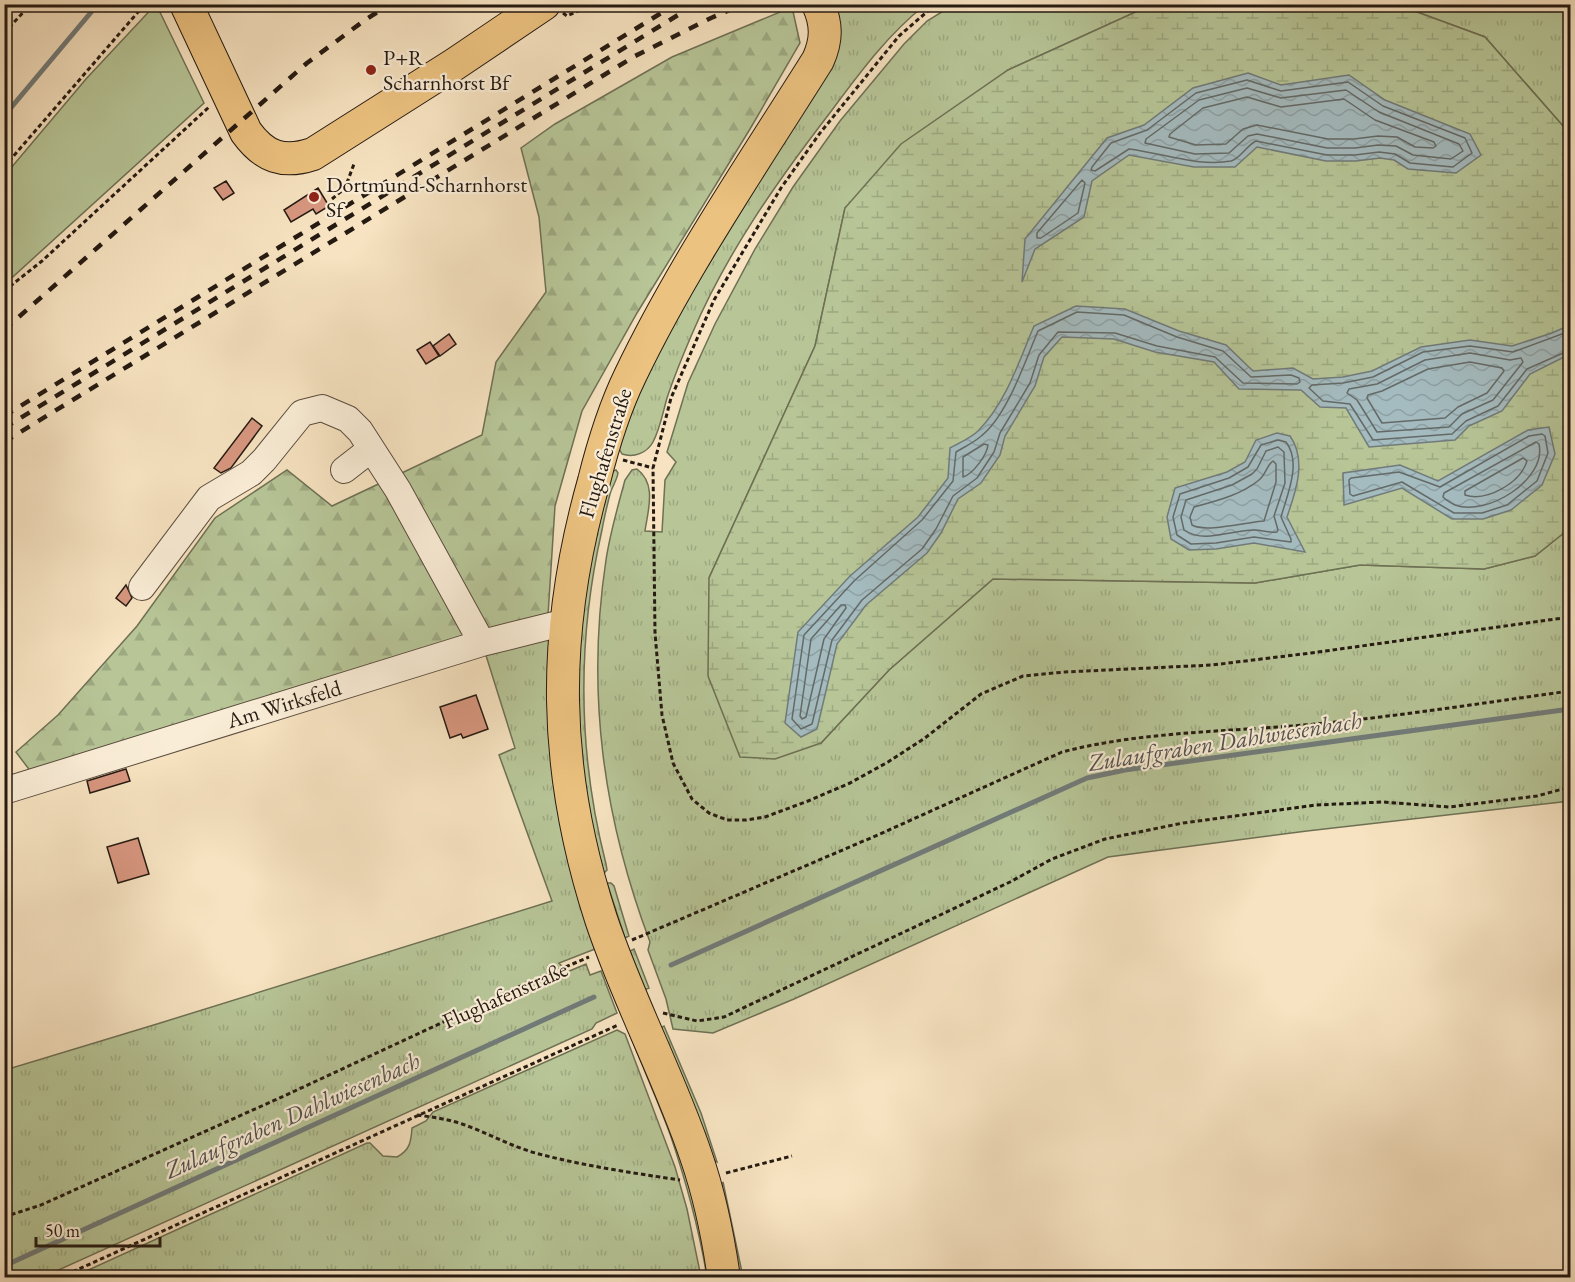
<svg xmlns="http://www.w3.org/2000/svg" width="1575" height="1282" font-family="'EB Garamond',serif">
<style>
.grass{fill:url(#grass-tufts);stroke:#6e7054;stroke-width:1.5}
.forest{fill:url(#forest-firs);stroke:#6e7054;stroke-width:1.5}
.wetland{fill:url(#wetland-marsh);stroke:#6e7054;stroke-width:1.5}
.garden{fill:#b7c597;stroke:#6e7054;stroke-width:1.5}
.water{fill:url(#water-waves);stroke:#717b7a;stroke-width:1.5}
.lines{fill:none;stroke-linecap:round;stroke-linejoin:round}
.shore{stroke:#646a68;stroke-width:1.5}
.stream{stroke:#717b7a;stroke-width:5}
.building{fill:#d89780;stroke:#251a12;stroke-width:1.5}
.minor-casing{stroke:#5a4c3e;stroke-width:28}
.major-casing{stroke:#251a12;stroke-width:34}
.path{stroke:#251a12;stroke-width:3;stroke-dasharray:4.5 3;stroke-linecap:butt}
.minor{stroke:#faedd7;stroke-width:26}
.major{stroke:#ecc280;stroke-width:32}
.rail{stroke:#251a12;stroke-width:4.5;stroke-dasharray:10 10;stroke-linecap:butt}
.poi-dot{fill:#8f2418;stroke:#faedd7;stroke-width:2}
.labels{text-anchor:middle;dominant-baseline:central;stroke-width:4.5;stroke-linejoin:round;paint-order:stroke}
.poi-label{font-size:22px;fill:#251a12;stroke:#faedd7;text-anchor:start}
.street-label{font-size:22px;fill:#251a12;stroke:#faedd7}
.water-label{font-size:24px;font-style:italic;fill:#51524f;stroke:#faedd7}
</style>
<defs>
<pattern id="grass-tufts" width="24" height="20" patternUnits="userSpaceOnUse" patternTransform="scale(1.5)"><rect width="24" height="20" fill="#b7c597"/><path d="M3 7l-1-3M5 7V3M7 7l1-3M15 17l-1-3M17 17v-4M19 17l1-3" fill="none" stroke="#9da981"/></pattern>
<pattern id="forest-firs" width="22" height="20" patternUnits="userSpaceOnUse" patternTransform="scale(1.5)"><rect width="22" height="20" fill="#b7c597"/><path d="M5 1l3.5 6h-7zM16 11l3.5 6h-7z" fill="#9da981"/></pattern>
<pattern id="wetland-marsh" width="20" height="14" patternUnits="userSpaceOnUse" patternTransform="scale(1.5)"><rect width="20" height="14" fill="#b7c597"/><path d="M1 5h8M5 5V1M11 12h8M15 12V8" fill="none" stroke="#9da981"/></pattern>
<pattern id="water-waves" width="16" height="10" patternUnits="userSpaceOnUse" patternTransform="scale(1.5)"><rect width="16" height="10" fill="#a4bbbf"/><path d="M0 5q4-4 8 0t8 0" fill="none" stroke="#8da0a3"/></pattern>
</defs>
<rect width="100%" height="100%" fill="#f7e3c1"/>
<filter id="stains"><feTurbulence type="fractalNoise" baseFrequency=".00333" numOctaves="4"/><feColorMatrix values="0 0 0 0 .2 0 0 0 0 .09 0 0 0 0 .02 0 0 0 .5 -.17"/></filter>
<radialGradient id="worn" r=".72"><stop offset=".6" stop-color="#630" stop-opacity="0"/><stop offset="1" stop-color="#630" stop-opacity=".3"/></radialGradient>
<path class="grass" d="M831,5H925C887,35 858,75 829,114C776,183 726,254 692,334C683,355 674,377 667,398C663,412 660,429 653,442C647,453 634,458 622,454L618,447L640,391L663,343L691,293L827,72Z
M953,5H1151L1008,70L845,208L815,346L709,578L821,743L889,670L993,579L1255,583L1360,565L1484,569L1535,556L1570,528V801L1307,831L1108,857L794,999L713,1033L673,1029L666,999L648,950L650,942C603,817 586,692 606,560C610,533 618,506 625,480L632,470L637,469C657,484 648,510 645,531L662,532L665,480L676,462L667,452L688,383L715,324L755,249L793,187L840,121L904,44L927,21Z
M1398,5H1570V134L1485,37Z
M616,470L618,473C617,480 612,487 610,494C607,506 604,518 602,530C577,640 578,754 606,864L607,870L604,873C575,774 572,667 588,565C593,534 603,503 610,472Z
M551,638L571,865L579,901L595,949L559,963L567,972L586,964L590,975L601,971L617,1013L596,1023L592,1029L43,1277L5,1278V1070L157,1024L552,901L499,755L515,748L484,649Z
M607,883H611L614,886L629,936L625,938Z
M634,949L649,988L644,990L630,951Z
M664,1026L701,1113L717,1162L713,1160L660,1028Z
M617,1030L625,1034L675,1167L687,1209L701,1277H73L367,1143H370L383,1156L397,1157C410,1150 411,1142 412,1128L426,1121L433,1112Z
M633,1034L688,1175L711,1277H707C699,1229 686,1181 670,1134C658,1101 643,1068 630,1035Z
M723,1182L743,1277H739L721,1190Z"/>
<path class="forest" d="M792,7L800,43L750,129L637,313L582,411L555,506L548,615L31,772L16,752L58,715L137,626L215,518L287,470L332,506L482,435L496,362L546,292L539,217L521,148L555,124L672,57Z"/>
<path class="wetland" d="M1151,5H1398L1485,37L1570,134V528L1535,556L1484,569L1360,565L1255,583L993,579L889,670L821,743L775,759L740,757L708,676L709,578L815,346L845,208L901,144L1008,70Z"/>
<path class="garden" d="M156,4L204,103L5,284V175L86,79Z"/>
<path class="water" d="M1248,73L1281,85L1349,75L1385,100L1470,134L1481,155L1456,173L1408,169L1394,160L1380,158L1356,161H1326L1257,147L1235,167H1194L1129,155L1092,181L1084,217L1035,249L1022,282L1025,239L1107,138L1144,125L1193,88Z
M1076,306L1125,309L1179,331L1226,345L1253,371L1293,368L1313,379L1343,377L1372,371L1421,347L1470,340L1512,346L1552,333L1570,325V354L1530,374L1502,411L1469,426L1455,440L1369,447L1346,408L1320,407L1301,390L1239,389L1214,362L1155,352L1114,339L1062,337L1044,357L1035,386L1005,436L1000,455L981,483L958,499L941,533L927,553L866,605L837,644L817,729L801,737L785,723L798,632L850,576L918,517L948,478L950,448C959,443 971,438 978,431C1006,403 1019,361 1034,326Z
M1549,427L1555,454L1542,485L1511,510L1483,519H1452L1402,488L1344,505L1343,473L1400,465L1438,481L1528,430Z
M1277,433L1290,436C1307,460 1296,491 1287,517L1305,552L1254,543L1216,549L1189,550L1171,539L1167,517L1175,488L1227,472L1245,462L1256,440Z"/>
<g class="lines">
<path class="shore" d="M1247,80L1281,91L1348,82L1383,106L1465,138L1472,153L1453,167L1410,163L1395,154L1379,152L1355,155H1327L1256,141C1247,145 1240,159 1231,161C1198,167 1162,153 1129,149L1095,171L1091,170L1092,167L1111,143L1147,130L1196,93Z
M1247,88L1281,98L1346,90L1379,112L1459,144L1463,151L1451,159L1413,155L1396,146L1378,145L1355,148H1327L1257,134L1248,136L1229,153L1195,154L1145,143L1146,139L1199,100Z
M1247,97L1281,107L1344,99L1375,120L1434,142L1436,146L1433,148L1415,147L1397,137L1378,136L1354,139H1328L1257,125L1243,129L1226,144L1196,145L1169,137L1170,134L1203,108Z
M1082,180L1085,183L1078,213L1041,238H1037V233Z
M1077,312L1124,315L1177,337L1223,351L1251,377L1291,375L1299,378L1300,382L1297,384L1243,383L1215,357L1157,346L1115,333L1058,332L1039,355L1030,383L1000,433L994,452L977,478L953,496L936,529L922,549L862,600L832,640L812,724L801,729L792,719L804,635L854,581L922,520L953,481L956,452C964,447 973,443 980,437C1007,417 1025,361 1038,331Z
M1570,331L1513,352L1470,346L1423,352L1373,377L1343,383L1312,385L1309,388L1323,401L1350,404L1373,440L1452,434L1466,421L1498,406L1527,369L1570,350
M1470,353L1510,360L1521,358L1523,362L1493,400L1462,414L1449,427L1377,432L1357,400L1347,393L1349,389L1377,384L1425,360Z
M1470,362L1502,368L1504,371L1487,393L1458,407L1445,418L1382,423L1367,398L1368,395L1382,391L1428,369Z
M1542,434L1545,436L1548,453L1537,481L1507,505L1482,513H1454L1402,482L1353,496L1350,494L1349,480L1351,478L1399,472L1440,487L1529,436Z
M1278,440L1286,442C1302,463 1287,495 1281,517L1291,539V542L1254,537L1216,543L1191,544L1177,535L1173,517L1180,494L1229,478L1248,467L1261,445Z
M1536,442L1539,444C1547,480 1486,517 1455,505C1451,503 1446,500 1443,497L1444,493Z
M984,444L988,445C987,455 973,474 963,477V457Z
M1278,447L1284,452L1285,483L1274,516L1278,530L1277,532C1269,533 1261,530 1254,530C1231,530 1204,544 1184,530L1181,517L1186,500L1232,485L1252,474L1257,469L1266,451Z
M1523,458L1527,461C1520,483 1487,502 1465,495V491Z
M1273,461L1276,464V482L1264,521C1247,522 1205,533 1192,525L1190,517L1194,507C1216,501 1241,495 1259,480C1266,474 1267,465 1273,461Z
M841,605H845L846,608L824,639L806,717L802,719L800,716L811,639Z"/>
<path class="stream" d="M4,116L98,4
M671,965L1087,778L1125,770L1570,709
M4,1266L594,997"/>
</g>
<path class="building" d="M226,181L234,193L223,200L214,188Z
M318,188L329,206L316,214L313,209L291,222L284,210Z
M449,334L456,344L440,356L433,346Z
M430,342L439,356L426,364L417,350Z
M252,418L262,426L231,468L221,473L214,468Z
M126,585L132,598L126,606L116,598Z
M476,695L488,729L463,738L461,734L450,738L440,707Z
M126,769L130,781L90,793L87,781Z
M138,838L149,874L118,883L107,847Z"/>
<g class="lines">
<defs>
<path id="minor" d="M344,470L371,449
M142,587L209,498L251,473L264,460L302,413L322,408L348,419L360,431L398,490L482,643
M4,791L482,643L566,622"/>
<path id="major" d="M186,4L246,132C264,157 283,164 313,154L455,64L544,4
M724,1278C718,1236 710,1196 696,1156C669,1076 628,1000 601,919C552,768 551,633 594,481C603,445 614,409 630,376C682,267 754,162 818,60C827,40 827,24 818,4"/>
</defs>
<use href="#minor" class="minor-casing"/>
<use href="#major" class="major-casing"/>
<path class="path" d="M936,4L899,36L820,133L781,188L714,300L671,398L653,468L655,633L662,715L673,763L692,799L709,813L727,820H746L765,817L808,801L850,783L888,762L925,738L981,694L1023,676L1065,672L1212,665L1311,653L1570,617
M563,13L567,16L594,4
M4,33L31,4
M4,167L145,4
M332,199L345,188L354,164
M4,291L42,261L209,107
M623,460L653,468
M632,940L880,834L1062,752C1147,730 1238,732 1326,723C1407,715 1489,702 1570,691
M663,1013L697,1021L724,1017L1010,882L1052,859L1105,839L1183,823L1316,805L1383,802L1449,807L1537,796L1570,787
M417,1115C432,1117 447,1119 462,1124C488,1133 512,1147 539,1154C585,1166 633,1173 680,1180
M726,1173L792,1156
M4,1217L41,1205L284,1096L523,985L589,957
M59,1278L618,1025"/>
<use href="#minor" class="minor"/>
<use href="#major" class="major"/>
<path class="rail" d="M4,330L307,63L365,20L390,4
M4,416L676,4
M4,428L696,4
M4,442L635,56L711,18L743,4"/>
</g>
<g class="poi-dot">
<circle cx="371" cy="70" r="6"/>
<circle cx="314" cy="197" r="6"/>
</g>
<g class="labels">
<g class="poi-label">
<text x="383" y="57">P+R<tspan x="383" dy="25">Scharnhorst Bf</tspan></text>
<text x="326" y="184">Dortmund-Scharnhorst<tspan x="326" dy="25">Sf</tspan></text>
</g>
<g class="street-label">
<text transform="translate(605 453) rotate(-73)">Flughafenstraße</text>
<text transform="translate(284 704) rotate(-17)">Am Wirksfeld</text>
<text transform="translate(505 995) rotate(-24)">Flughafenstraße</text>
</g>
<g class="water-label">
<text transform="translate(1225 741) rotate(-9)">Zulaufgraben Dahlwiesenbach</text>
<text transform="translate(292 1115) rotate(-24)">Zulaufgraben Dahlwiesenbach</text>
</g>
</g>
<rect width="1575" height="1282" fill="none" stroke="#f7e3c1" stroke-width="24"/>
<rect x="6" y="6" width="1563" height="1270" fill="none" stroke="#251a12" stroke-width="3"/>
<rect x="12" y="12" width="1551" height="1258" fill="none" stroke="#251a12" stroke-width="1.5"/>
<path d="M36 1237v9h124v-9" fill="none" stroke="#251a12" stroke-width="3"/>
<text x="45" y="1237" font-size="18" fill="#251a12" stroke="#faedd7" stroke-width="4.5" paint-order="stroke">50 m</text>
<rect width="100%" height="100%" filter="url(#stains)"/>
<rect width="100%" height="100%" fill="url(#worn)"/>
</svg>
